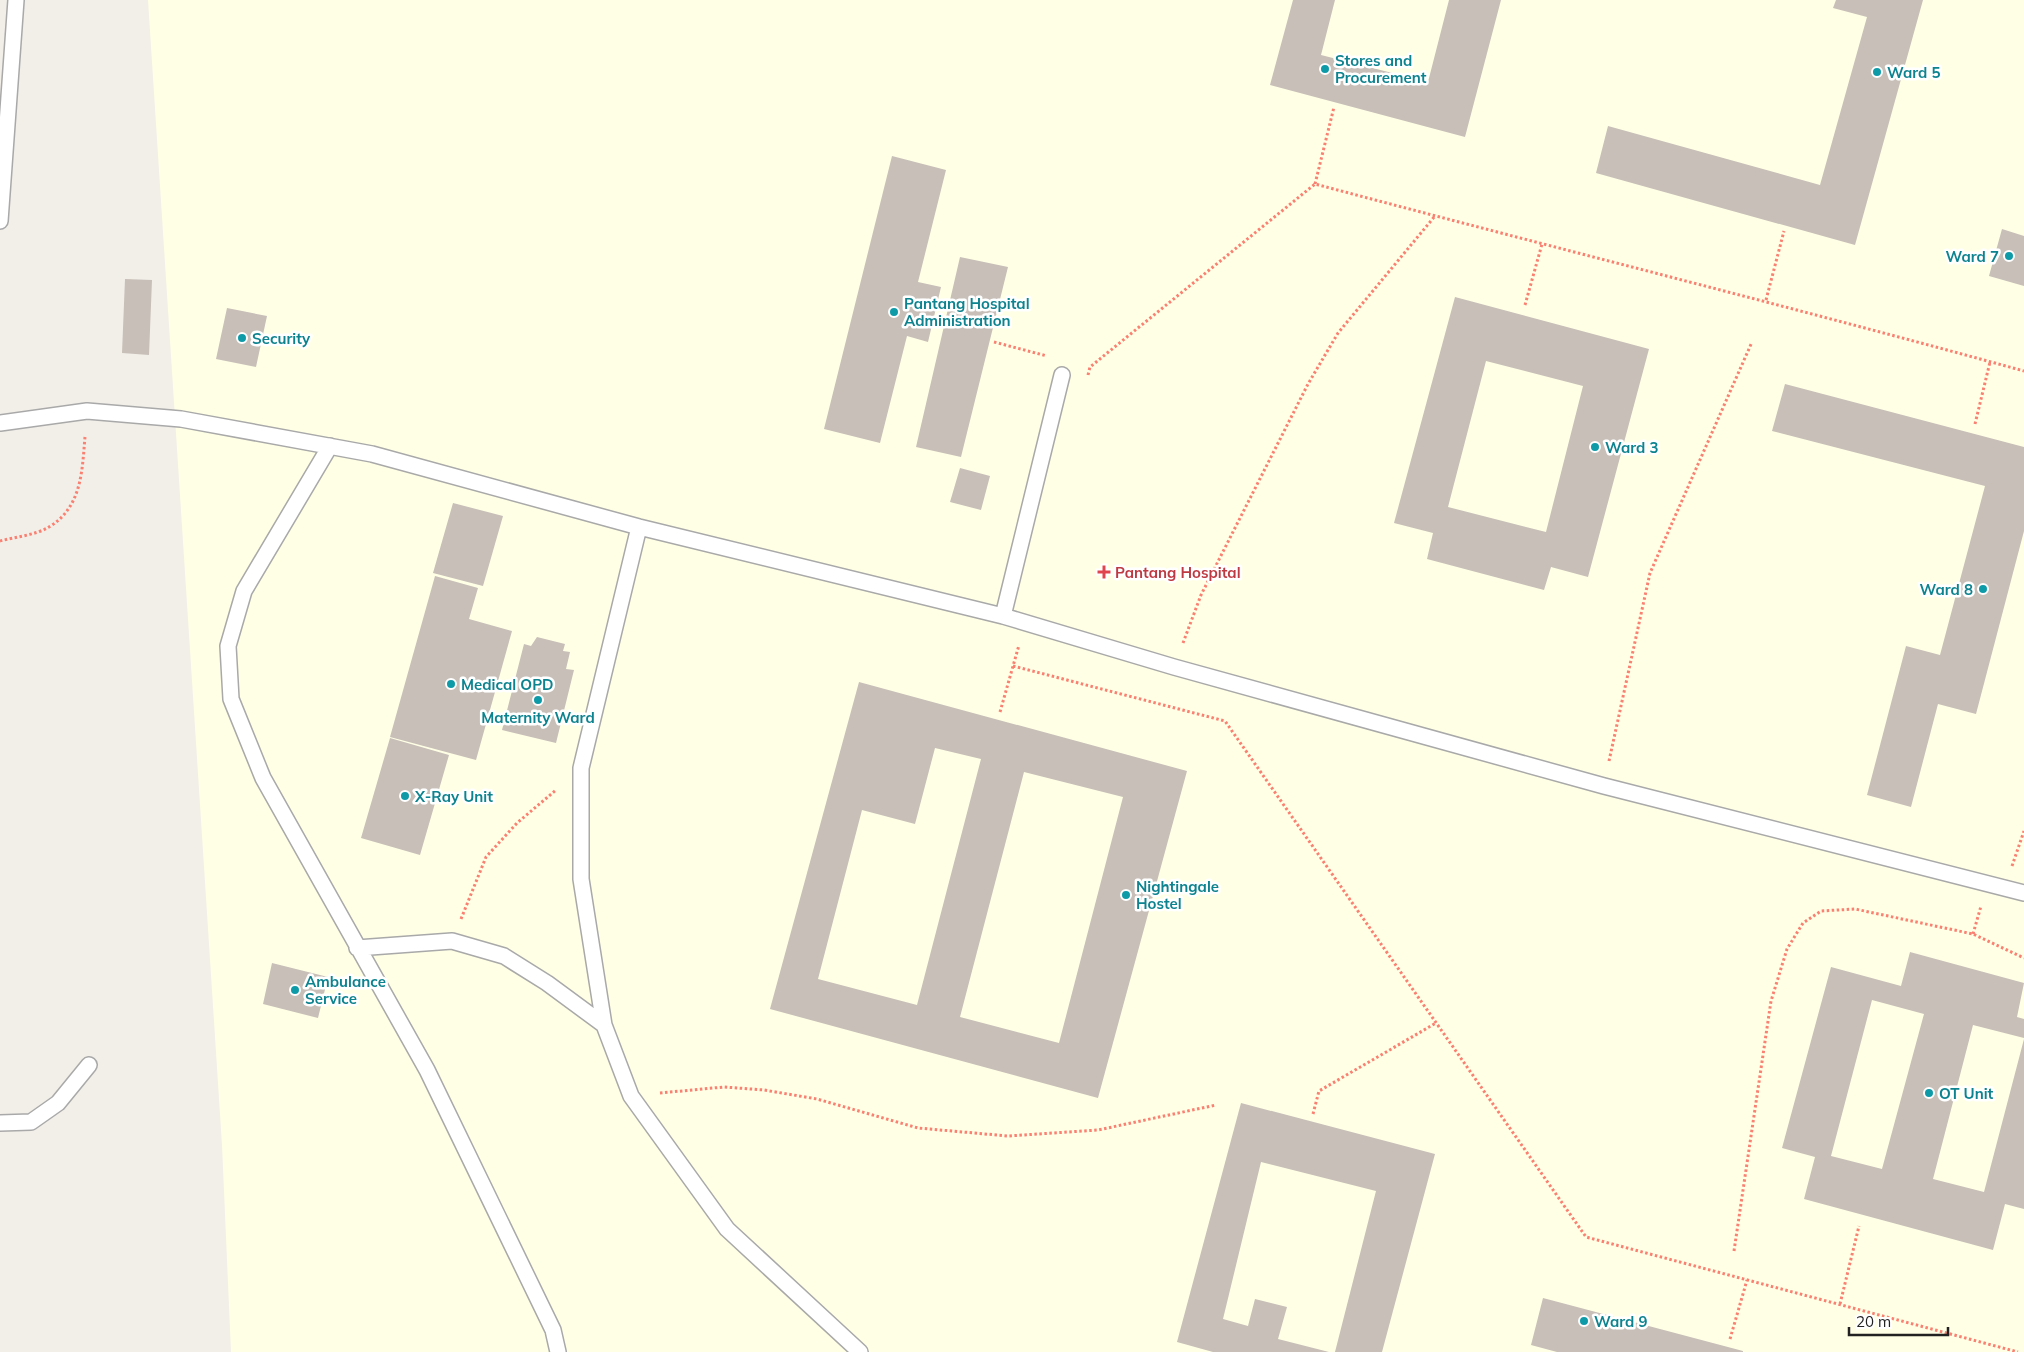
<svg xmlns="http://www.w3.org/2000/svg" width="2024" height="1352" font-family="Mulish,sans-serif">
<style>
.education{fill:#ffffe5}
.building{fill:#c7bfb8;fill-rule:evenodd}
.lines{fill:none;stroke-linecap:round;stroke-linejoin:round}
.service-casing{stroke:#a9a9a9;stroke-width:18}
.path{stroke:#fa8072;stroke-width:3;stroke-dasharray:2.5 2.5;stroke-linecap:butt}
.service{stroke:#fff;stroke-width:15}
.culture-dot{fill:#0f9aa8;stroke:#fff;stroke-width:2}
.health-dot{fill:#e0444e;stroke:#fff;stroke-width:2}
.labels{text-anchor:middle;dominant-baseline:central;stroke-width:5;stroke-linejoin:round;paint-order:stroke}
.culture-label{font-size:15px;font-weight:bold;fill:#0d838f;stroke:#fff;text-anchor:start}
.health-label{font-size:15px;font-weight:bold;fill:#be3a42;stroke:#fff;text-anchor:start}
</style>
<rect width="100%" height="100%" fill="#f2efe9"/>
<path class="education" d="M148,0H2024V1352H231L222,1145Z"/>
<path class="building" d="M1293,0H1335L1321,55L1428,82L1449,0H1501L1465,137L1270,85Z
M1836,0H1923L1855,245L1596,173L1608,126L1820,185L1867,17L1833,8Z
M892,156L946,170L918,282L941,287L928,342L907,336L880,443L824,429Z
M2002,229L2024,236V286L1989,276Z
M960,257L1008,267L961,457L916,447Z
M125,279L152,280L149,355L122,353Z
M1455,297L1649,349L1588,577L1551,567L1544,590L1427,559L1433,533L1394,523ZM1486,361L1583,386L1546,532L1448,507Z
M227,308L267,316L256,367L216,359Z
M1785,384L2024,447V531L1976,714L1938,704L1911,807L1867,795L1906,646L1940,655L1985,486L1772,431Z
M960,468L990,476L981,510L950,502Z
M453,503L503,516L483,586L433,573Z
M435,576L478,588L469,619L512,631L476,760L390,737Z
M537,637L565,644L563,651L570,652L566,669L574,670L556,743L502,730L524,644L531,646Z
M859,682L1187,771L1098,1098L770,1009ZM935,748L981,759L917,1005L818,979L862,810L915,824ZM1024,772L1123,797L1059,1043L960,1017Z
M390,738L449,755L420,855L361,838Z
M1910,952L2024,983L2017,1017L2024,1019V1038L1973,1025L1933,1179L1984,1192L2024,1039V1209L2005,1204L1993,1250L1804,1199L1815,1157L1782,1148L1831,967L1901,986ZM1872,1000L1924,1014L1882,1169L1831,1156Z
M272,963L328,977L318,1018L263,1004Z
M1241,1103L1435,1154L1382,1352H1335L1376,1191L1261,1162L1223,1319L1248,1326L1255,1299L1287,1307L1278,1339L1329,1352H1213L1177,1342Z
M1543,1298L1743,1351V1352H1557L1531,1345Z"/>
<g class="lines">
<defs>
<path id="service" d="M0,221L16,0
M0,423L87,411L181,419L372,454L639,527L1003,616L1174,667L1604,786L2024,893
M330,446L244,591L228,646L231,699L263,778L427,1070L553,1330L558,1352
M639,527L581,768V879L604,1025L631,1096L727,1229L860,1352
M1003,616L1062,375
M357,948L452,941L504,956L547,983L604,1025
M0,1123L31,1122L58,1103L89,1065"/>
</defs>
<use href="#service" class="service-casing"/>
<path class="path" d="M1315,184L1334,107
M1766,300L1784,231
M1525,305L1542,244
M994,342L1047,356
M1088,375L1090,367L1315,184C1551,247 1788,306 2024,371
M1975,424L1990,362
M0,541C15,537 36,535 49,527C82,507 82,471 85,437
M1183,643L1201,595L1308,384L1338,333L1435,216
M1013,666L1225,721L1586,1237L2018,1352
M1000,712L1019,645
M1609,761L1650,573L1752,342
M2012,866L2024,831
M461,919L486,857L517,823L556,790
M1973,934L1981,906
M660,1093L724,1087L764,1090L817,1099L918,1128L1008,1136L1098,1130L1216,1105
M1313,1114L1319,1091L1436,1023
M1734,1251L1771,1001L1787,949L1803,923L1821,911L1855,909L1973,934L2024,958
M1840,1304L1859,1226
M1730,1339L1747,1280"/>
<use href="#service" class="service"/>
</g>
<g class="culture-dot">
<circle cx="1325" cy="69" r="5"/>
<circle cx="1877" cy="72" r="5"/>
<circle cx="2009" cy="256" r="5"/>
<circle cx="894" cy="312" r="5"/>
<circle cx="242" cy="338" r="5"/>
<circle cx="1595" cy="447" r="5"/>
<circle cx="1983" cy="589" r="5"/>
<circle cx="451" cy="684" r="5"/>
<circle cx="538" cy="700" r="5"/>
<circle cx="405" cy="796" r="5"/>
<circle cx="1126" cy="895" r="5"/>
<circle cx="295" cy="990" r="5"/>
<circle cx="1929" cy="1093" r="5"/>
<circle cx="1584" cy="1321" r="5"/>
</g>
<path class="health-dot" d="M1101.5 564.5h5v5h5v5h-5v5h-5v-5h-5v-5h5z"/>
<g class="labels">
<g class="culture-label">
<text x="1335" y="60">Stores and<tspan x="1335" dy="17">Procurement</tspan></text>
<text x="1887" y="72">Ward 5</text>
<text x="1999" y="256" text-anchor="end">Ward 7</text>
<text x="904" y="303">Pantang Hospital<tspan x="904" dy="17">Administration</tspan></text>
<text x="252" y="338">Security</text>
<text x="1605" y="447">Ward 3</text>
<text x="1973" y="589" text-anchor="end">Ward 8</text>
<text x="461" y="684">Medical OPD</text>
<text x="538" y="717" text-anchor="middle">Maternity Ward</text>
<text x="415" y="796">X-Ray Unit</text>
<text x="1136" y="886">Nightingale<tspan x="1136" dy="17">Hostel</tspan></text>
<text x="305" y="981">Ambulance<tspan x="305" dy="17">Service</tspan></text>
<text x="1939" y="1093">OT Unit</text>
<text x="1594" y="1321">Ward 9</text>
</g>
<g class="health-label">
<text x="1115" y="572">Pantang Hospital</text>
</g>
</g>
<path d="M1849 1327v8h99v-8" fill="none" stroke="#222222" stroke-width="2.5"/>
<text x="1856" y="1327" font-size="15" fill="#222222" stroke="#ffffff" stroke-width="4" paint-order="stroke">20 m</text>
</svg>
